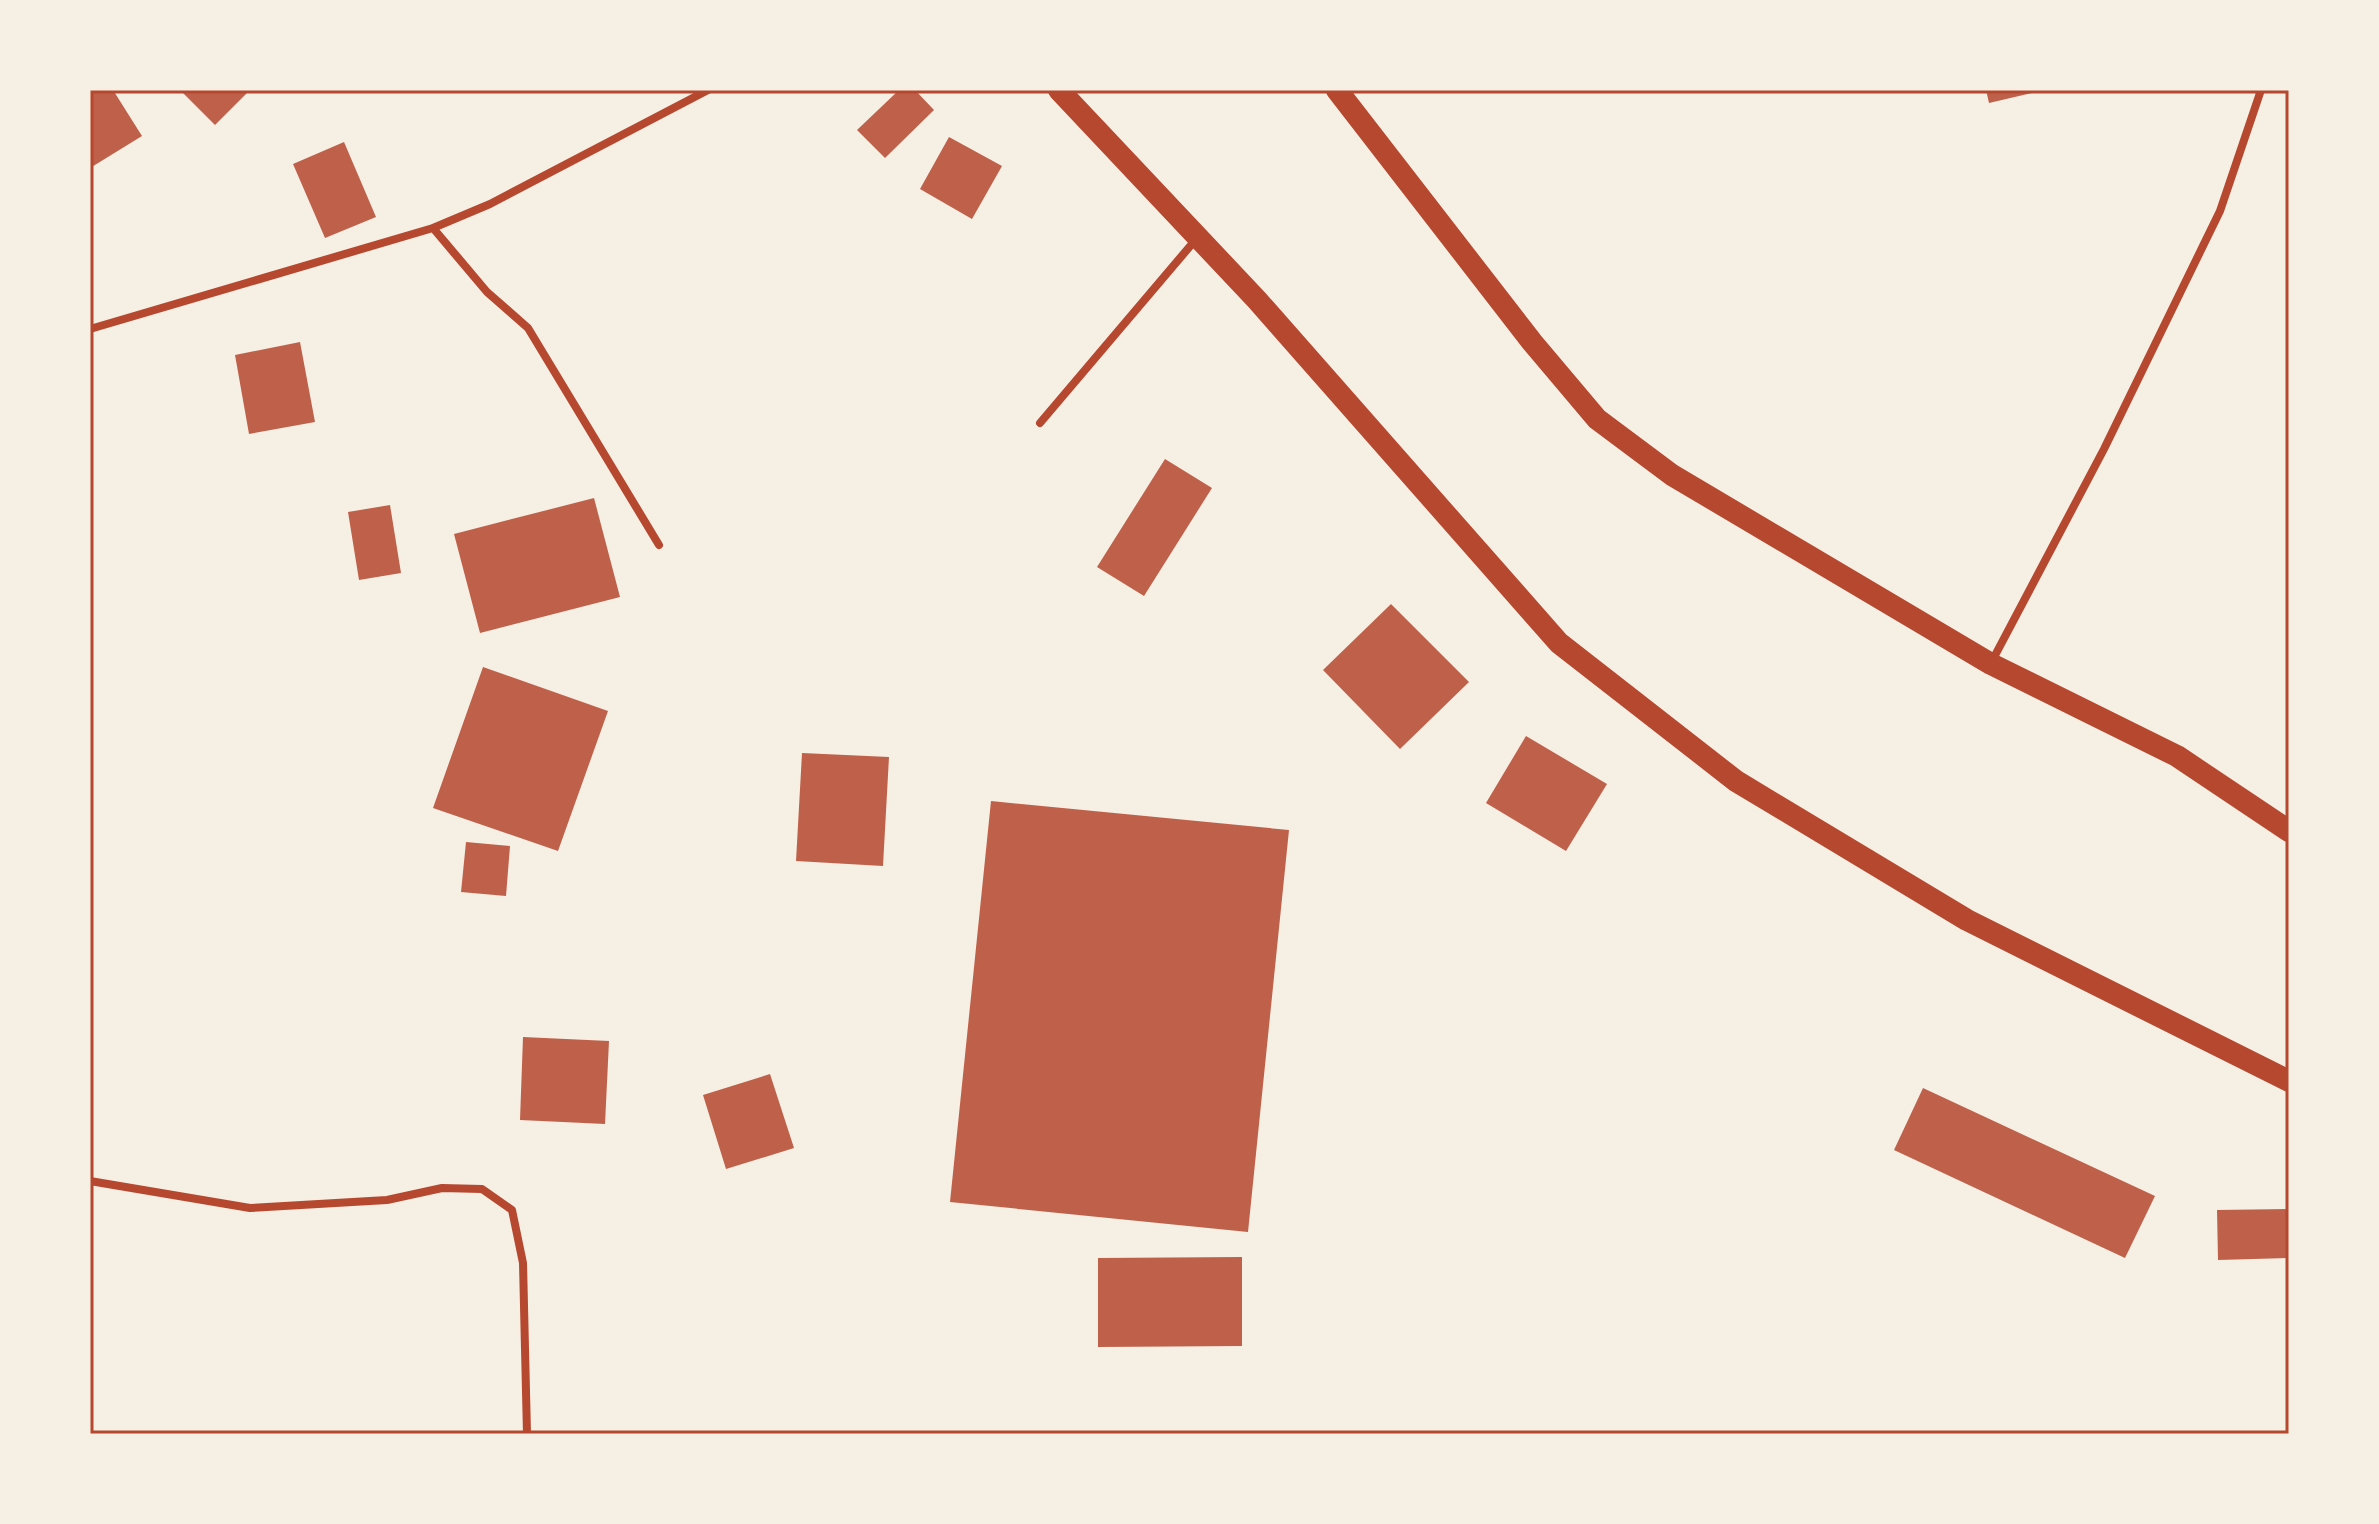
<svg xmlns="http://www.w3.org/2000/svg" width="2379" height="1524" font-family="'Source Sans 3',sans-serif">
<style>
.building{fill:#bf614a}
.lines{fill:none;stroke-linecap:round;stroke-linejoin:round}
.minor{stroke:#b5482f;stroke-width:8}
.trunk{stroke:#b5482f;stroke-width:22}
.neatline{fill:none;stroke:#b5482f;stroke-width:3}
</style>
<rect width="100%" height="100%" fill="#f6efe4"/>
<path class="building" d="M90,90H113L142,136L90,168Z
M180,90H250L215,125Z
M899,90H915L934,110L885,158L857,130Z
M1986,90H2041V91L1989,103Z
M949,137L1002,166L972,219L920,189Z
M344,142L376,217L325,238L293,164Z
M300,342L315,422L249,434L235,355Z
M1165,459L1212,488L1144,596L1097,567Z
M594,498L620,597L480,633L454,534Z
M390,505L401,573L359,580L348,512Z
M1391,604L1469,682L1400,749L1323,670Z
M483,667L608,711L558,851L433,808Z
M1526,736L1607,784L1566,851L1486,803Z
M802,753L889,757L883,866L796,861Z
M991,801L1289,830L1248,1232L950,1202Z
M466,842L510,846L506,896L461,892Z
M523,1037L609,1041L605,1124L520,1120Z
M770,1074L794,1148L726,1169L703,1095Z
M1923,1088L2155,1196L2125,1258L1894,1150Z
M2289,1209V1258L2218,1260L2217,1210Z
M1242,1257V1346L1098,1347V1258Z"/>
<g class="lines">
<path class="minor" d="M433,228L487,292L528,328L659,545
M90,329L433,228L490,204L708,90
M1040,423L1197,238
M1991,663L2104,449L2220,211L2261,90
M90,1181L250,1208L387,1200L442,1188L482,1189L512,1210L523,1263L527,1434"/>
<path class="trunk" d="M1059,90L1257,300L1559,643L1736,781L1967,920L2289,1081
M1337,90L1532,342L1597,419L1672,475L1991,664L2177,756L2289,831"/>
</g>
<rect width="2379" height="1524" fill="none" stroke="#f6efe4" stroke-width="184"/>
<rect x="92" y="92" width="2195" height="1340" class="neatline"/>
</svg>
